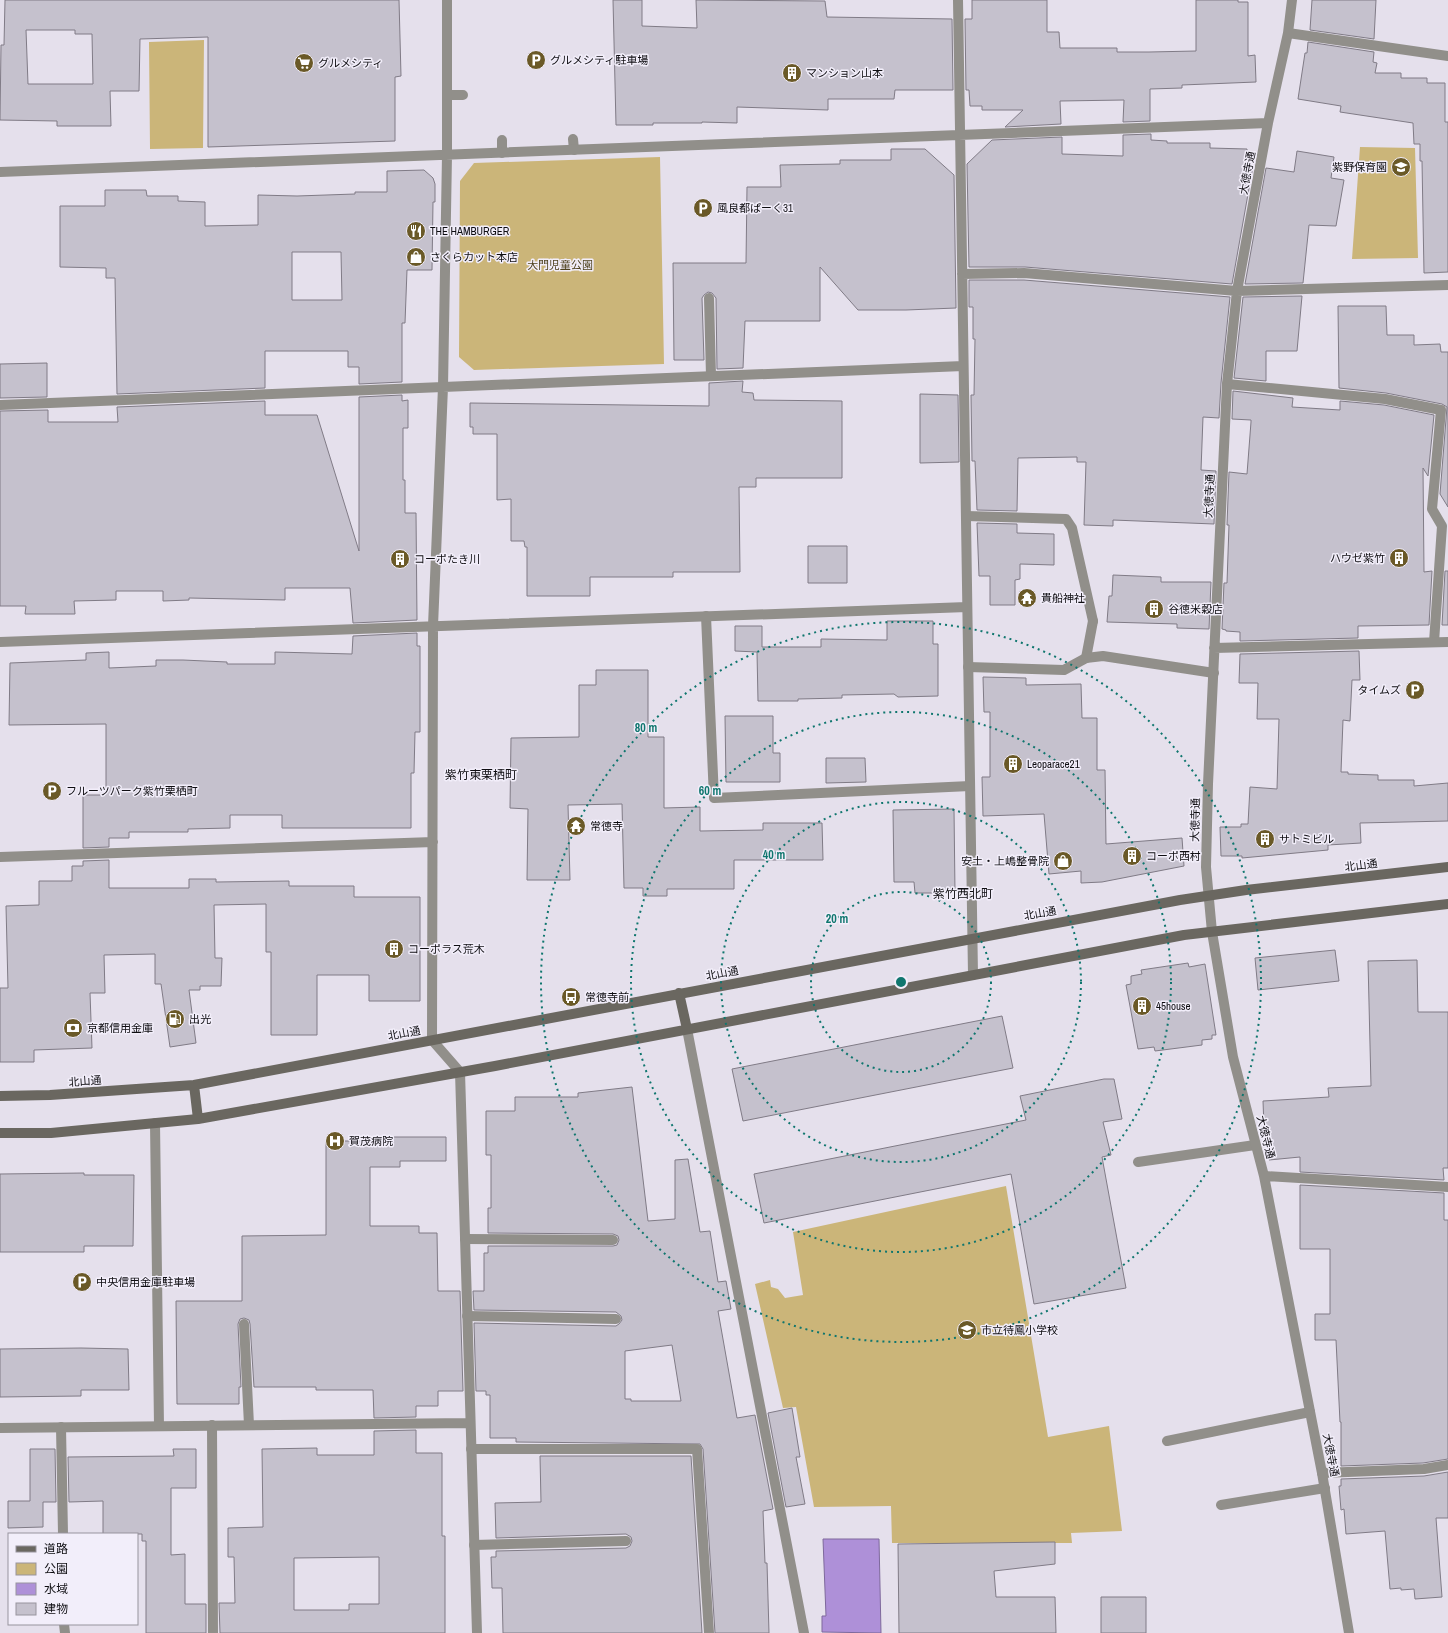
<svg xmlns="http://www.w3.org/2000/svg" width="1448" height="1633" font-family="'Archivo Narrow','Noto Sans JP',sans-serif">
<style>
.green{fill:#cbb579}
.water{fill:#ae90d8;stroke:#7e699c}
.building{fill:#c5c1cd;stroke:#807b86;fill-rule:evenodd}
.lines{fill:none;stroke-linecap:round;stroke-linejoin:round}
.lane{stroke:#918f8a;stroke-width:10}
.street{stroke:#918f8a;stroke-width:10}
.secondary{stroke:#6a6760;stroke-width:10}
.ring{fill:none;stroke:#0f766e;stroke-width:2;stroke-dasharray:2 4}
.labels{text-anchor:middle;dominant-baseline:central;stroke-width:3;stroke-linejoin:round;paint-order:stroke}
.poi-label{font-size:11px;fill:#0e0d11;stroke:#f2eefa;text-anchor:start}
.street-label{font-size:11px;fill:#0e0d11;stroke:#f2eefa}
.park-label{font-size:11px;fill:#4e421e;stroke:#f2eefa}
.neighbourhood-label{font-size:12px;fill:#0e0d11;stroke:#f2eefa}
.centre{fill:#0f766e;stroke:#f2eefa;stroke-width:2}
.ring-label{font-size:12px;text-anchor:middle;font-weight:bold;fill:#0f766e;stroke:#f2eefa;stroke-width:3;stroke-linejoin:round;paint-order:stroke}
</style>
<rect width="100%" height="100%" fill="#e5e0ec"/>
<path class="green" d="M204,40L203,148L150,149L149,42Z
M1360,147L1415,148L1418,258L1352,259Z
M660,157L664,364L474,370L459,357L460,181L474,163Z
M1006,1186L1048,1437L1109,1426L1122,1531L1071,1533L1072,1543H892L891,1506L814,1507L796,1407L783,1408L755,1284L770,1280L771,1287L778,1289L785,1298L803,1295L793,1232Z"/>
<path class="water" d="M823,1539H879L881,1633L822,1632V1616H826Z"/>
<path class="building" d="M5,0H399L401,76L395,77V141L208,147V37L140,39L139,91H110L111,126H57V121L0,120L1,45H4ZM26,30H75V34H92L93,84H28Z
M613,0H642V26L697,28L696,0L825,1L827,17L952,19L953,90H895L894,99H828V110L737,107V123L702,122V123H653V125H616Z
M972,0H1047V32H1059L1060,48H1117V52H1149L1196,51V0H1238V2H1248V56L1255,55L1256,82L1182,85V88L1150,89V121L1123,122L1124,100L1060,101L1061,124L1005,127L1023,110H982V106H970L969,90H966L965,19H972Z
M1312,0H1376L1374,39L1310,30Z
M1308,42L1374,52L1373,62L1377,63L1375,73H1401V78H1427V83H1445V122H1448V272L1424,273L1422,161H1420V144H1414L1413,123L1340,112L1341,106L1298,99L1305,53H1307Z
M1151,134V140L1167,141V143H1210V148L1247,149V165L1253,166L1232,284L1025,267H969L967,164L992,140L1062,137V154L1123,156V135Z
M891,149H925L954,175L956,308L906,310H858L820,267V321H745L743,368L717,369L716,298L712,293L708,292L704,295L702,298L704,360H674L673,263H746L747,187H781L780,165L840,164V160H891Z
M1297,151L1334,157L1331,178L1344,180L1336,226L1309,225L1303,283L1245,284L1266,168L1294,172Z
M424,170L433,178L435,184V202H433L432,270H407L405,323H402V382L359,384V367H348V351H265V388L117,394L115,278H106V268L60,267V206H105V190H146L147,196H178V201L205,202V226L258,225V195L297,196L355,194V192H387V171ZM292,252H341L342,300H292Z
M969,280H1024L1230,297L1221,383L1219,418L1203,417L1201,470L1216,471L1214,524L1113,520V526L1084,525L1086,462H1077V457L1018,458L1017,511L977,510L975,461H972L971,395H974L975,339H973V307H969Z
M1302,296L1297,351H1266V381L1234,378L1243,297Z
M1338,306H1386L1387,335H1414V345L1440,344L1441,352H1448V507L1440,494L1447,407L1442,404L1386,393L1339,388Z
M47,363V397L0,398V364Z
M743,381L742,392L753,393L754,400L842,401V478H756V487H739L740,572H673V577H590V596H527V547H525L524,541H511V499L497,500V434H473V427H470V403L709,406V383Z
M1233,391L1293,398L1292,407L1340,410V401L1384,405L1434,415L1428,476L1423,468L1424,572L1432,571L1429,625L1358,626V638L1240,641V632L1226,631V630L1222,629L1224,583H1227L1229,525H1227L1229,472L1247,474L1251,422V420L1232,419Z
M920,394L958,395L959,462L920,463Z
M402,395V401L408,400V428H403V480H405V513H416L417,620L353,623L350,588H285V600L189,598V600L163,601V591H116V600L74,601L75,614H25L26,606H0V411L48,410V422H118L117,407L265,401V415H317L359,551V397Z
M977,523L1017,524V533L1054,534V565L1020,564V579L1015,580V605H990V576H979Z
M808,546H847V583H808Z
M1445,571H1448V625H1442Z
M1113,575L1161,577V582H1211L1209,629L1177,628V624L1107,622L1109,596H1112Z
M887,621H933V644H938V696L898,697L894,694L842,695V698L798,699V701H758L757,652L735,651V626H762V647H821V639L887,640Z
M417,633V646H420V732H415L414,773H411V828H282V815H230V828L188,829V832H129V838H109V847L83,848V795H106V724L9,725L10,663L86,660V653L109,652V668L156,666V660H183L227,662V664H275V652L352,654L353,636Z
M1359,651L1360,680H1352L1350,721L1343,720L1341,772H1348V774L1378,775V780H1414V786L1448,783V821L1360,823L1361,843L1328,845V850L1242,858V856H1221L1220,827H1241V824H1248L1250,787L1277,789L1279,719H1257L1258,683H1239L1240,654Z
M596,670H648V737H664V808L700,807V831L763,830V823H822L823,860H734V889H667V896H643V888H624L622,804L568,805L570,880H527L528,809L510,808L511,738L579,737V685H596Z
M983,677L1026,678V685L1081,684L1082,718H1097V770H1105L1106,844L1182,838L1184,866L1102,882L1081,883V871L1049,874L1044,814L983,816L982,777H990V712H984Z
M725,716H773V753H780V782H726Z
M826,758H865L866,782L826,783Z
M954,809L955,893H915L914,882H894L893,810Z
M109,860V888H189V879H216V882L289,881V886H354V897H420V1001H369V975H317V1035H271V952H266V904L214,905L215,958H222L221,986H200V990H189L196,1043L170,1047L161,984H155V954L104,955L105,993H90L92,1048L34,1050V1062H0V988H8L6,906L39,905V881H72V866H83V861Z
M1335,950L1339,981L1258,990L1255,958Z
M1417,960L1418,1012H1448V1168H1443L1444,1180L1300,1172V1157L1269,1160L1266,1126L1264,1127L1263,1101L1329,1097L1328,1088L1371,1086L1368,961Z
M1188,963L1189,967L1205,964L1216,1035H1212V1039L1202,1040V1045L1155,1051L1154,1047L1138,1049L1126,985L1131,984V976L1142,974L1141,970Z
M1002,1016L1013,1068L743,1121L732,1069Z
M1104,1079H1114L1122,1119L1103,1122L1111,1155L1102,1157L1126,1288L1034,1304L1011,1174L764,1223L754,1174L1026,1120L1020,1096Z
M632,1087L648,1221L675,1219V1160L688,1159L700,1232L710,1231L718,1282L726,1281L731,1309L718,1311L737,1418L755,1415L773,1509L763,1511L765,1563H767L769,1633H715L703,1449L700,1444L516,1442V1438H490V1395H486V1391H476L474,1323L616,1326L619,1324L622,1320L621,1316L616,1312L474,1310L473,1291H484V1253H488V1246H613L617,1245L619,1240L618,1236L613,1234L488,1233V1208H491V1155H486V1111H515V1097H578V1093ZM672,1345L681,1401H631V1399H625V1351Z
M379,1137H446V1161H400V1167H370V1226H419V1233H437L438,1291H460L463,1391H438V1406H416V1417L374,1418L373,1390H316V1387H254L250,1324L249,1320L244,1318L240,1319L238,1324L241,1387H239V1404H177L176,1301H242V1236L326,1235V1141H379Z
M84,1173V1175H134L133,1246H84V1252H0V1174Z
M1300,1185L1444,1193V1220H1448V1459L1423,1463L1341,1466V1422H1340L1336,1340H1315V1314H1330V1249H1300Z
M81,1348L128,1349L129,1390H81V1396L0,1397V1349Z
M792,1408L800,1457H796L805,1504L786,1507L768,1413Z
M416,1430V1453H442V1536H445V1633H220L219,1603H235L234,1557H228V1528L263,1527L262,1449L317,1448V1455H374V1431ZM379,1557V1604H349V1610H294V1558Z
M30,1449H55L56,1502H43V1527L8,1528V1501H30Z
M173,1449H196V1488H171V1555L185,1554V1604H206V1633H146V1541H142V1534H103V1501L69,1502L68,1457L174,1456Z
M540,1456H691L702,1633H503L502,1588H492L491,1557H496V1551L626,1548L630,1546L632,1541L631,1537L626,1534L496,1538L495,1503L541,1502Z
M1448,1472V1518H1436L1442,1597L1415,1599L1414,1589L1401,1590V1588L1390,1589L1385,1531L1346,1534L1344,1509L1341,1510L1339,1486H1341V1479L1424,1476Z
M1055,1542V1564L994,1571L996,1597H1055L1056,1633H899L898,1544Z
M1101,1597H1146V1633H1101Z"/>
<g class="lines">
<path class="lane" d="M447,95H463
M573,139L574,150
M502,140V153
M709,298L711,376
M1227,384L1385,399L1441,410L1432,509L1442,526L1434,642
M966,516L1066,519L1072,528L1093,621
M706,616L714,798L970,786
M968,667L1064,670L1086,658L1103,656L1214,673
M155,1123L159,1426
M1138,1162L1255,1145
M465,1239L613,1240
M467,1316L616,1319
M244,1324L249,1425
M212,1425L213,1633
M61,1427L63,1534
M1167,1441L1310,1412
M471,1449H697L709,1633
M1322,1473L1424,1469L1448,1465
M1221,1505L1325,1488
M474,1545L626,1541
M64,1624L65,1633"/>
<path class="street" d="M447,0V155L443,387L433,626L432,1040L460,1072L477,1633
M958,0L973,975
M1292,0L1288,33L1268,123L1237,291L1227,384L1208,784L1206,867L1212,932L1233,1057L1264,1176L1322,1473L1349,1633
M1288,33L1448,56
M0,172L1268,123
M962,274L1024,273L1237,291L1448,285
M0,405L963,366
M0,642L967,607
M1214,648L1448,642
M1086,658L1093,621
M0,857L433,842
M687,1029L804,1633
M1264,1176L1448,1187
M0,1428L470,1423"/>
<path class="secondary" d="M679,993L687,1029
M194,1085L198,1119
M0,1096L50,1095L194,1085L1180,900L1246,890L1448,867
M0,1133H51L198,1119L495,1066L1184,935L1448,904"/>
</g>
<g class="ring">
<circle cx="901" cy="982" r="90"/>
<circle cx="901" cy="982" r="180"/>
<circle cx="901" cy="982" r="270"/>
<circle cx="901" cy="982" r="360"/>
</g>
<defs>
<symbol id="parking-disc" viewBox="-11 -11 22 22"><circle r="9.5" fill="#6a5927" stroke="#f2eefa"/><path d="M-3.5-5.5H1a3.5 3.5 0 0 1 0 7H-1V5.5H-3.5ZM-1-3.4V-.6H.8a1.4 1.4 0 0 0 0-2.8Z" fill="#fff"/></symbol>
<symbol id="supermarket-disc" viewBox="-11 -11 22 22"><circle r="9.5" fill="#6a5927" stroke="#f2eefa"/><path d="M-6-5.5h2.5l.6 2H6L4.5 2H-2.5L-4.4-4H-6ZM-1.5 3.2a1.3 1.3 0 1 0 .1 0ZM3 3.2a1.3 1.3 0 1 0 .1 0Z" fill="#fff"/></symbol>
<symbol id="building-disc" viewBox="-11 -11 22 22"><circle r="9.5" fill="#6a5927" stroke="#f2eefa"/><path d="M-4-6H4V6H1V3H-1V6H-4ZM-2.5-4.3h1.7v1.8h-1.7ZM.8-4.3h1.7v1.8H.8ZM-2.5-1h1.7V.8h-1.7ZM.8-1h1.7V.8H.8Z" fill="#fff"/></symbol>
<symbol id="school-disc" viewBox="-11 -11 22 22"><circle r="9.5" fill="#6a5927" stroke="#f2eefa"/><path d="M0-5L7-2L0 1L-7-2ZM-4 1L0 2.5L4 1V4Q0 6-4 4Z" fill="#fff"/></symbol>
<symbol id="restaurant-disc" viewBox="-11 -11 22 22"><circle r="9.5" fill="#6a5927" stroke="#f2eefa"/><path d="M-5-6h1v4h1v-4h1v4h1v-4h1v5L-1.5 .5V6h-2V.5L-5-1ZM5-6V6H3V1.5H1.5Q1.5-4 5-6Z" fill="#fff"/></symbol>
<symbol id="shop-disc" viewBox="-11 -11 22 22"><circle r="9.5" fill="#6a5927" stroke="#f2eefa"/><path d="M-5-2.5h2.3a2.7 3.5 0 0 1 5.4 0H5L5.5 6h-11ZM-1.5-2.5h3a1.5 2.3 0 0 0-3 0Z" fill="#fff"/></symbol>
<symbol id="temple-disc" viewBox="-11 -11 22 22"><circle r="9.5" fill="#6a5927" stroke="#f2eefa"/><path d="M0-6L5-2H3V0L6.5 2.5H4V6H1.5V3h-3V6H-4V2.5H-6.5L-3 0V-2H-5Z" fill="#fff"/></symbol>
<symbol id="bus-disc" viewBox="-11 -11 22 22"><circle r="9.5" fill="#6a5927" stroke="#f2eefa"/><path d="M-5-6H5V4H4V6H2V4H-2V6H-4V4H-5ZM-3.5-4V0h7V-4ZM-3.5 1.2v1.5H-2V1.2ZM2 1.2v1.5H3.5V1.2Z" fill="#fff"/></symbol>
<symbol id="fuel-disc" viewBox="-11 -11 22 22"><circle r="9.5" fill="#6a5927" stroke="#f2eefa"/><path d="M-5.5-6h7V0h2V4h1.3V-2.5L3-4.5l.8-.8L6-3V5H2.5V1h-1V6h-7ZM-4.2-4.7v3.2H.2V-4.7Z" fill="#fff"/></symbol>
<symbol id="bank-disc" viewBox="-11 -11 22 22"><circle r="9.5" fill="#6a5927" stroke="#f2eefa"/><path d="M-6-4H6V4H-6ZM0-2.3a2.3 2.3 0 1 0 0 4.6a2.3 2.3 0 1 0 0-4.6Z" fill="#fff"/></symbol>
<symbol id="hospital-disc" viewBox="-11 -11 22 22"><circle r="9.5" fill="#6a5927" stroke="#f2eefa"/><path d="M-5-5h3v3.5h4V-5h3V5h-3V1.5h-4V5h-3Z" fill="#fff"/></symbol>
</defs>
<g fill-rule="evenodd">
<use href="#parking-disc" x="525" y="49" width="22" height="22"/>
<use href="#supermarket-disc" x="293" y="52" width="22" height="22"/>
<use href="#building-disc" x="781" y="62" width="22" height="22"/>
<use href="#school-disc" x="1390" y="156" width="22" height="22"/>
<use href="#parking-disc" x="692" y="197" width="22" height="22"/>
<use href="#restaurant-disc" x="405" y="220" width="22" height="22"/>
<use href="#shop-disc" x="405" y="246" width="22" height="22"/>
<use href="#building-disc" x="1388" y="547" width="22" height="22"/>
<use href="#building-disc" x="389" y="548" width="22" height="22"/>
<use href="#temple-disc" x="1016" y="587" width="22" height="22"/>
<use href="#building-disc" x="1143" y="598" width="22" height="22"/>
<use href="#parking-disc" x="1404" y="679" width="22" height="22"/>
<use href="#building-disc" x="1002" y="753" width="22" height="22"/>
<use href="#parking-disc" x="41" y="780" width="22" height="22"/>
<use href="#temple-disc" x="565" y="815" width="22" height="22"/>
<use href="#building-disc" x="1254" y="828" width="22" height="22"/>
<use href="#building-disc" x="1121" y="845" width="22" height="22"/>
<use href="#shop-disc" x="1052" y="850" width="22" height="22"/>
<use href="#building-disc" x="383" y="938" width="22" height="22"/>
<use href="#bus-disc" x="560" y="986" width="22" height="22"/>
<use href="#building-disc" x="1131" y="995" width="22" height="22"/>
<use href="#fuel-disc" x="164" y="1008" width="22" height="22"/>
<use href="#bank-disc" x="62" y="1017" width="22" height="22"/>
<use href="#hospital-disc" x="324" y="1130" width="22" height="22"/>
<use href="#parking-disc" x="71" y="1271" width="22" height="22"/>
<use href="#school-disc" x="956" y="1319" width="22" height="22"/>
</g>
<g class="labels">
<g class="poi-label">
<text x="550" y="60">グルメシティ駐車場</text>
<text x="318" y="63">グルメシティ</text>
<text x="806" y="73">マンション山本</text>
<text x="1387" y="167" text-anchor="end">紫野保育園</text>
<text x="717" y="208">風良都ぱーく31</text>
<text x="430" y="231">THE HAMBURGER</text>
<text x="430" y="257">さくらカット本店</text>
<text x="1385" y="558" text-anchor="end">ハウゼ紫竹</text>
<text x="414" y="559">コーポたき川</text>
<text x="1041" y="598">貴船神社</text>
<text x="1168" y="609">谷徳米穀店</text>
<text x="1401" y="690" text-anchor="end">タイムズ</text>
<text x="1027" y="764">Leoparace21</text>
<text x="66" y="791">フルーツパーク紫竹栗栖町</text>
<text x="590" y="826">常徳寺</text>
<text x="1279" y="839">サトミビル</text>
<text x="1146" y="856">コーポ西村</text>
<text x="1049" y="861" text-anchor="end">安土・上嶋整骨院</text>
<text x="408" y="949">コーポラス荒木</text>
<text x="585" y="997">常徳寺前</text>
<text x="1156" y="1006">45house</text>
<text x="189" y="1019">出光</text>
<text x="87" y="1028">京都信用金庫</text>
<text x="349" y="1141">賀茂病院</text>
<text x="96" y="1282">中央信用金庫駐車場</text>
<text x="981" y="1330">市立待鳳小学校</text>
</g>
<g class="street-label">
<text transform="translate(1247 173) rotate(-79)">大徳寺通</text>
<text transform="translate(1209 496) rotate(-87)">大徳寺通</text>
<text transform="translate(1195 820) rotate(-89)">大徳寺通</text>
<text transform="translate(1361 865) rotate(-7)">北山通</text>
<text transform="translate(1040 913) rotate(-10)">北山通</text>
<text transform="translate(722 973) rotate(-11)">北山通</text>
<text transform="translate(404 1033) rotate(-11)">北山通</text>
<text transform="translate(85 1081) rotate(-4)">北山通</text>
<text transform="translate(1266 1137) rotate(76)">大徳寺通</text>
<text transform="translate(1331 1455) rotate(79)">大徳寺通</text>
</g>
<g class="park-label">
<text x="560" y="265">大門児童公園</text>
</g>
<g class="neighbourhood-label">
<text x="481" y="775">紫竹東栗栖町</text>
<text x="963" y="894">紫竹西北町</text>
</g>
</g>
<circle cx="901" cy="982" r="6" class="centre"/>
<g class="ring-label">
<text x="646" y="732">80 m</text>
<text x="710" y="795">60 m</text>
<text x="774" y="859">40 m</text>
<text x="837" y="923">20 m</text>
</g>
<rect x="8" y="1533" width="130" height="92" fill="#f2eefa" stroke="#97949d"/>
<rect x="16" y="1546" width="20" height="6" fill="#6a6760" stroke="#97949d"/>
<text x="44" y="1553" font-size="12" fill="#0e0d11">道路</text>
<rect x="16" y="1563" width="20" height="12" fill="#cbb579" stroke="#97949d"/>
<text x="44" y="1573" font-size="12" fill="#0e0d11">公園</text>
<rect x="16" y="1583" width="20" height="12" fill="#ae90d8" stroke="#97949d"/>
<text x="44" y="1593" font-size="12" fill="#0e0d11">水域</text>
<rect x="16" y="1603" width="20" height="12" fill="#c5c1cd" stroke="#97949d"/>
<text x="44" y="1613" font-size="12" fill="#0e0d11">建物</text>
</svg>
